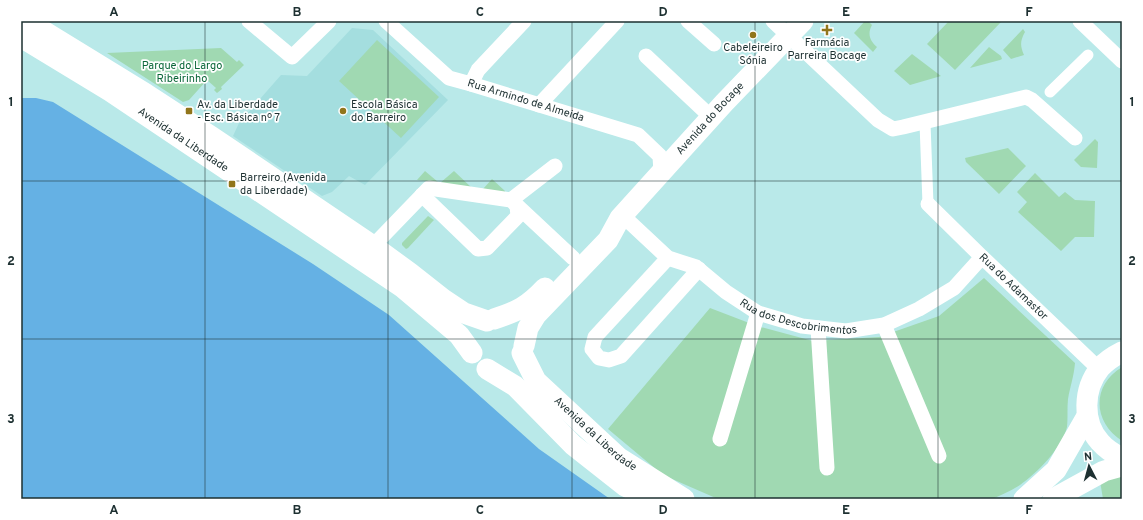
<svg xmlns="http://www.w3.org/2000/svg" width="1143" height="520" font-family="Overpass,sans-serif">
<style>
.built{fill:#a4dedf}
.green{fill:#a0d9b2}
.water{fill:#65b1e4}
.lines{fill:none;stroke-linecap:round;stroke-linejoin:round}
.pedestrian{stroke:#fff;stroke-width:11}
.minor{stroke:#fff;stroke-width:15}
.secondary{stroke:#fff;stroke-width:21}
.grid{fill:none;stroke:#1d3031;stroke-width:1;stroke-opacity:0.55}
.poi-dot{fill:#91751b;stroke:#fff;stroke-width:1.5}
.labels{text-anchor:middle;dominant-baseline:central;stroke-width:3.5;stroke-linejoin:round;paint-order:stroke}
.poi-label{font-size:11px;fill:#1d3031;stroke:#fff;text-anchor:start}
.park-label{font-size:11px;fill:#0b6739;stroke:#fff}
.street-label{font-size:11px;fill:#1d3031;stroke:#fff}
.neatline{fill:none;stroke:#1d3031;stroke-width:1.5}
.grid-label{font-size:13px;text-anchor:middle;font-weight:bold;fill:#1d3031}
</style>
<rect width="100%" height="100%" fill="#b9e9e9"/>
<path class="built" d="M352,28L373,30L448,100L365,185L349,176L332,192L322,196L233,136L239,123L281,75L307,76Z"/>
<path class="green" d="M865,21H868L872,25C867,34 870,41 877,47L873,52L854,33Z
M949,21H1002L955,70L927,44Z
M1023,29L1025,32C1020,41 1020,46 1024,55L1011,59L1003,50Z
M377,40L439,97L401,138L339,81Z
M989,47L1001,56L1002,59L1000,60L970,68Z
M221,48L237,62L239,60L244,65L221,87L222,89L217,93L214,90L216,88L207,80L189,100L183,102L107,53Z
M912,54L941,76L910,85L894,71Z
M1095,139L1098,142L1097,168L1081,167L1074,160Z
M1008,148L1026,166L999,194L966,162L965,158Z
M425,171L438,182L417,180Z
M454,171L472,188L440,183Z
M1035,173L1059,197L1065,192L1075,200L1095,201L1094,237H1075L1061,251L1018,212L1027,202L1017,192Z
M492,179L505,191V193L483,189Z
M428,216L434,220L433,221L408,248L406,249L402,245V243Z
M984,278L1075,363C1074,376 1070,387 1068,399C1067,408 1068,417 1067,427C1062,448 1037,473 1020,485C1011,491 1001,495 992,499H718L663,475L608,429L710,308L757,326L813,341L879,337L939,316Z
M1122,367V441C1093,422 1091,386 1122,367Z
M1122,473V499H1103L1100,481Z"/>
<path class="water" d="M21,98H36L53,102L313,264L389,315L539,449L610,499H21Z"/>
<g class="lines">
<path class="pedestrian" d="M1050,92L1088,55
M925,123L928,204"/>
<g class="minor">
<path d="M249,21L292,57L329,21"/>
<path id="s1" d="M386,21L449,78L471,84L638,135L660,156L661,173"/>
<path d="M688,21L714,44"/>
<path d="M773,21L878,120L893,129L903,127L1026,97L1032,100L1075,138"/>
<path d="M1080,21L1122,61"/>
<path d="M646,56L711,117"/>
<path d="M471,84L478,70L524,21"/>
<path d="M539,105L617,21"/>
<path d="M422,195L478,249L487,248L518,216L517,206"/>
<path d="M511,200L555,166"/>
<path id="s2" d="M928,204L982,257L1099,369"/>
<path id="s3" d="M622,215L668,258L696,267L726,292L758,313L802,326L846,331L884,325L919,309L954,288L982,257"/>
<path d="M373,246L429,188L511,200L573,258"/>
<path d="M668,258L595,337L592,349L599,358L609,360L621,356L699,269"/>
<path d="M884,325L939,456"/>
<path d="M818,328L827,468"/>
<path d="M720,439L758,313"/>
</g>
<g class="secondary">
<path d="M27,21L146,94L212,137L373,246L410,273L443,299L464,313L487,321"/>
<path id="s4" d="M21,37L110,91L402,287L459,335L472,353"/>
<path d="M494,319C518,311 527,307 545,288"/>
<path id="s5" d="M524,346L528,328L536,315L608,240L620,218L724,103L803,21"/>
<path d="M1122,352C1114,356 1106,361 1100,368C1083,389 1082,422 1100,442C1106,449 1114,454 1122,458"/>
<path id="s6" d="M522,353L536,381L619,458L684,499"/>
<path d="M487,369L515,386L573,445L625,486L652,499"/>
<path d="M1024,499L1056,470L1087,416"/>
<path d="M1053,499L1104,471L1122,466"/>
</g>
</g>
<path class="grid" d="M205,21V499M388,21V499M572,21V499M755,21V499M938,21V499M21,181H1122M21,339H1122"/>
<g class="poi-dot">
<path d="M825 24h4v4h4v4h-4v4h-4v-4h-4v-4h4z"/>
<circle cx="753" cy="35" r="4"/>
<rect x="185" y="107" width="8" height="8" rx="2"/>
<circle cx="343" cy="111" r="4"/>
<rect x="228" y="180" width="8" height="8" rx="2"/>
</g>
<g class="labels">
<g class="poi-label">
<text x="827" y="43" text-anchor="middle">Farmácia<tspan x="827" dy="13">Parreira Bocage</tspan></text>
<text x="753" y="48" text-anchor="middle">Cabeleireiro<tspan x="753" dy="13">Sónia</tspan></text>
<text x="197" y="105">Av. da Liberdade<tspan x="197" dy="13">- Esc. Básica nº 7</tspan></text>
<text x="351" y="105">Escola Básica<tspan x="351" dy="13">do Barreiro</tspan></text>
<text x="240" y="178">Barreiro (Avenida<tspan x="240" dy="13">da Liberdade)</tspan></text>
</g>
<g class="park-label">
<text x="182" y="66">Parque do Largo<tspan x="182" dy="13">Ribeirinho</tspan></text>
</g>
<g class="street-label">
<text stroke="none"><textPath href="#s1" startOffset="165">Rua Armindo de Almeida</textPath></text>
<text stroke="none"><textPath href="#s5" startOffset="297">Avenida do Bocage</textPath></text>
<text stroke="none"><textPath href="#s4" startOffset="192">Avenida da Liberdade</textPath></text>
<text stroke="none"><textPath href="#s2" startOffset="119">Rua do Adamastor</textPath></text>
<text stroke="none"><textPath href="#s3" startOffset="210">Rua dos Descobrimentos</textPath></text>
<text stroke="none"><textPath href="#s6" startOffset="111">Avenida da Liberdade</textPath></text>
</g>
</g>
<rect width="1143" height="520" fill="none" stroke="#ffffff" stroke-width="44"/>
<g transform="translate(1089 466) rotate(354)" stroke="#ffffff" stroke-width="3" paint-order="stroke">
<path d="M0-3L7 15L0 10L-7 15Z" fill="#1d3031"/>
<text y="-6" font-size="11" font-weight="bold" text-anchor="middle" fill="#1d3031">N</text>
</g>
<rect x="22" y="22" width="1099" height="476" class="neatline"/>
<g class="grid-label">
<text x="114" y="16">A</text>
<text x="297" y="16">B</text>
<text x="480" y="16">C</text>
<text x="663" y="16">D</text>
<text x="846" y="16">E</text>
<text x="1029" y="16">F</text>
<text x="11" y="106">1</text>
<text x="1132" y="106">1</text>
<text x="11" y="265">2</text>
<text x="1132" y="265">2</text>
<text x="11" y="423">3</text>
<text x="1132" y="423">3</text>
<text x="114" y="514">A</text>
<text x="297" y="514">B</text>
<text x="480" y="514">C</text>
<text x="663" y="514">D</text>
<text x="846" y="514">E</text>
<text x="1029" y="514">F</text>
</g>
</svg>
